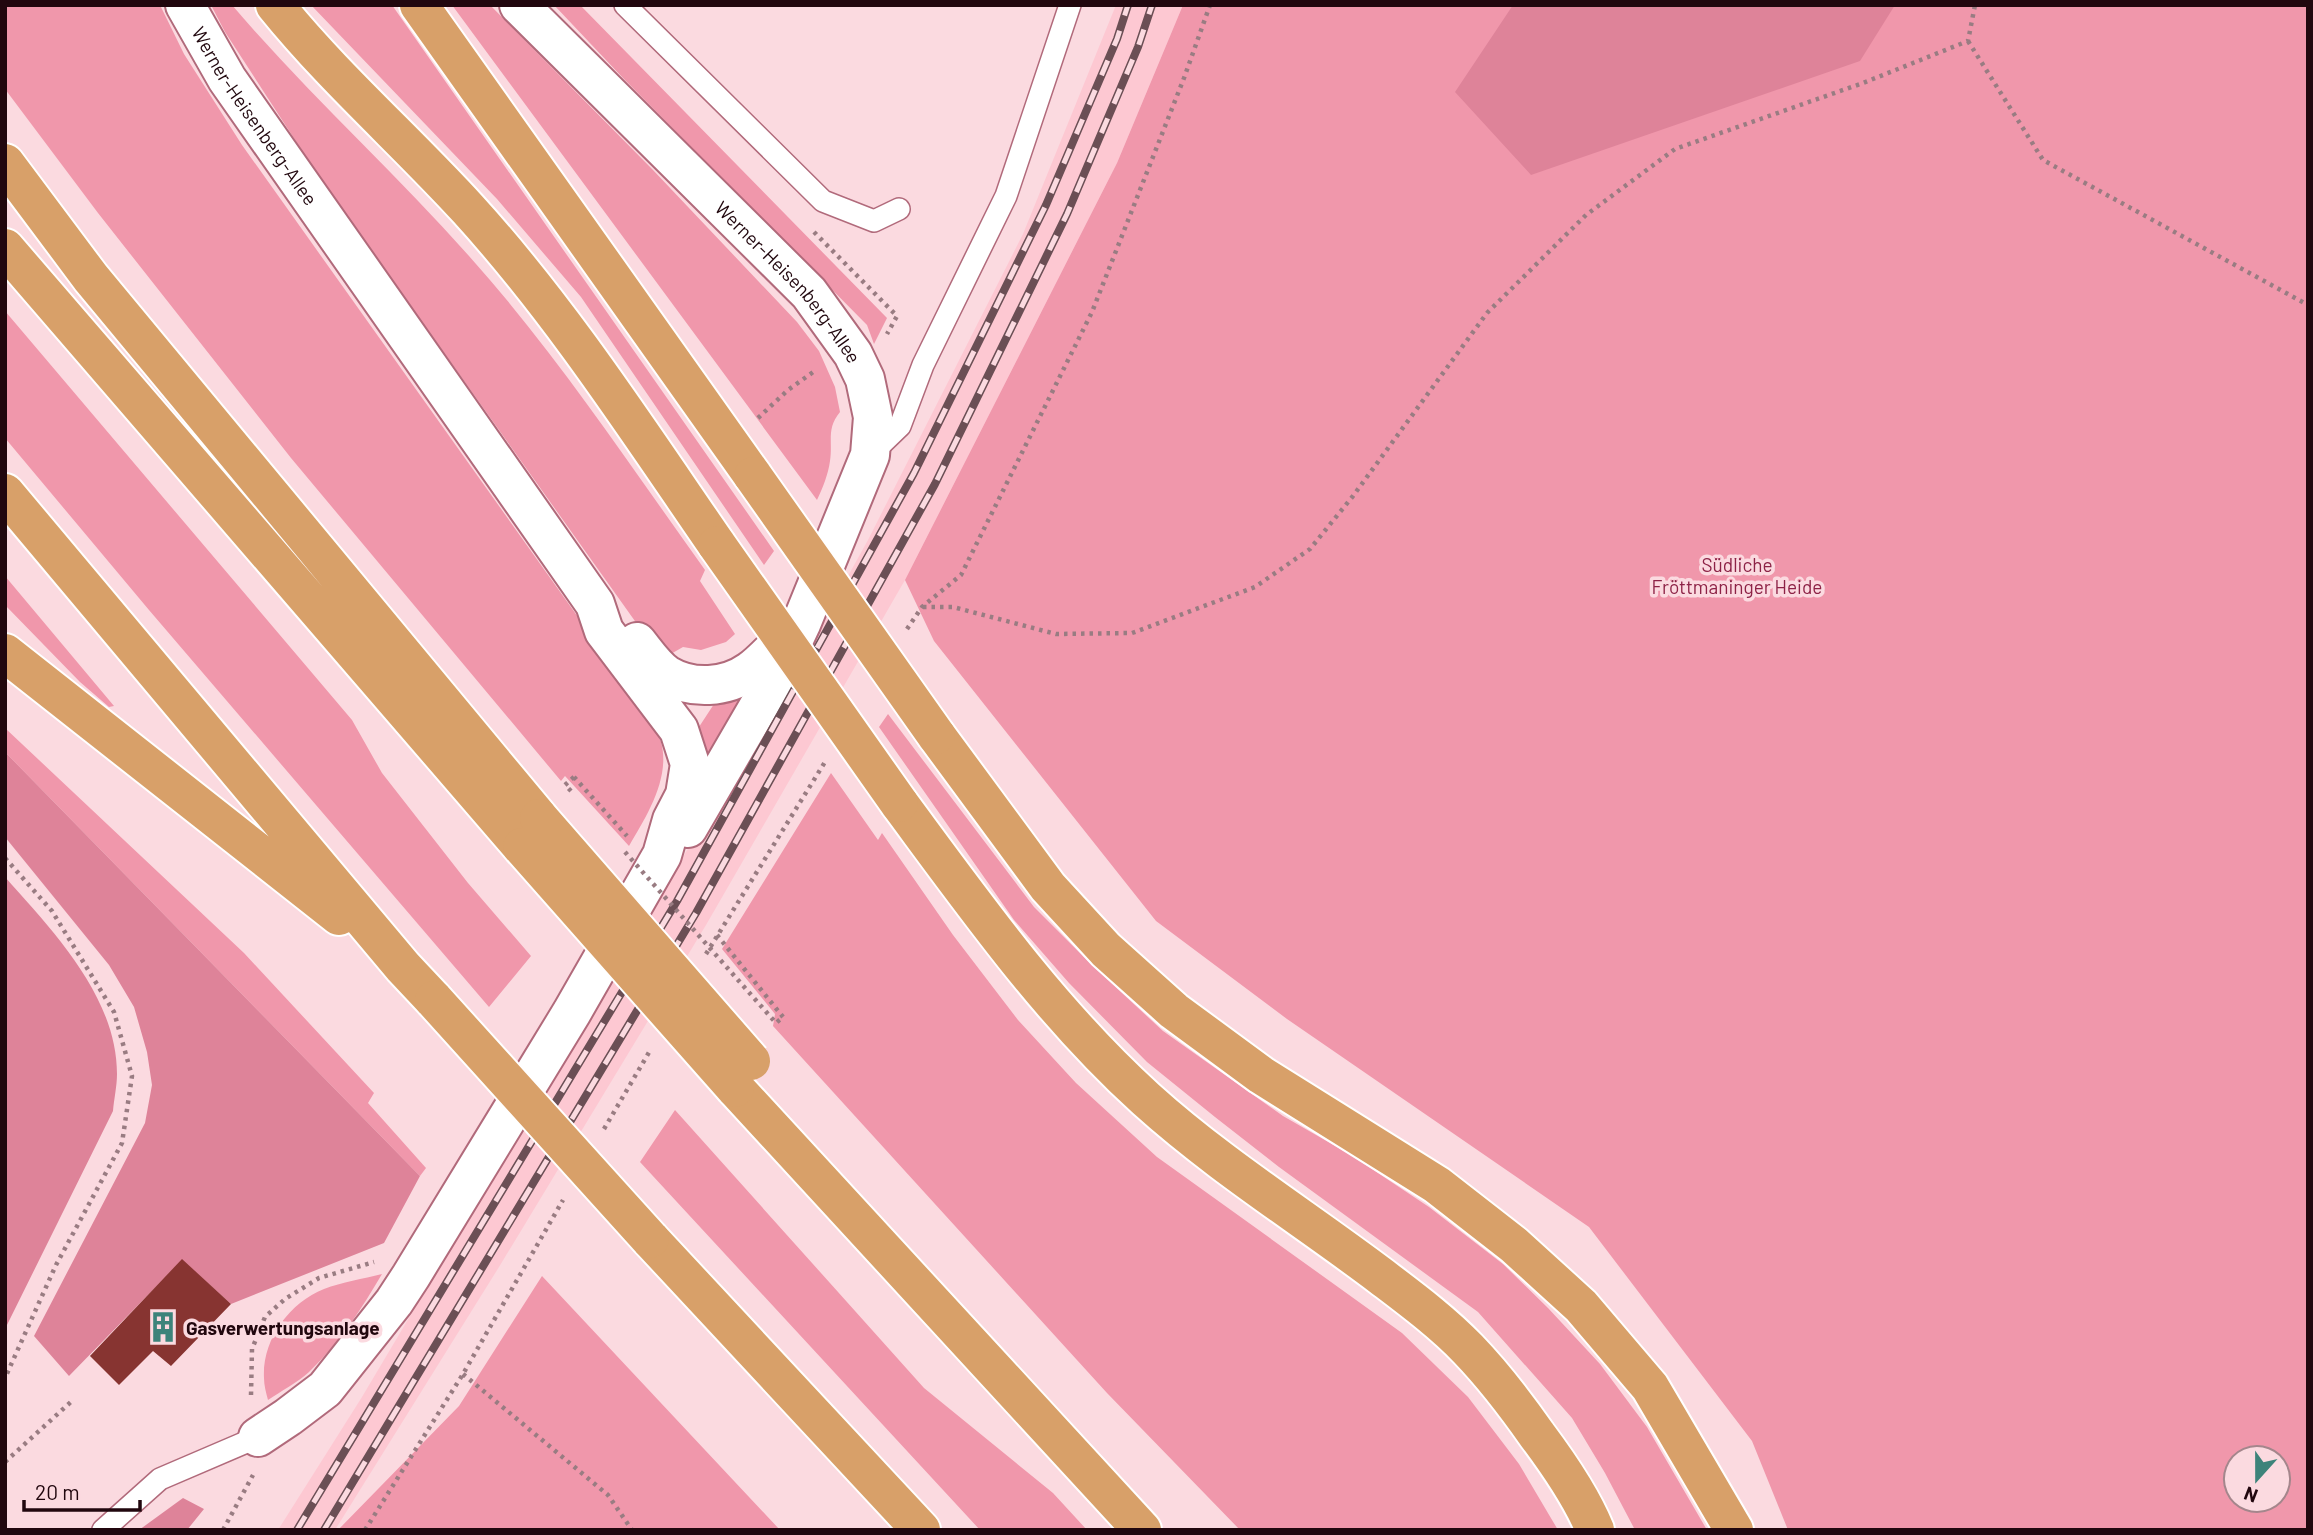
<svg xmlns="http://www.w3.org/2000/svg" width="2313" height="1535" font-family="Barlow,sans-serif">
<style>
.built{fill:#fdc8d2}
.green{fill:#f097ab;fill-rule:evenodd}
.forest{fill:#de8399}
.building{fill:#873431}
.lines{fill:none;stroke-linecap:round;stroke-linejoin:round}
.service-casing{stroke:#b16a7b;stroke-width:24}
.minor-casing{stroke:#b16a7b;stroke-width:42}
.motorway-casing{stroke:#fff;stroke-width:42}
.path{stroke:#997c82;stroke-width:4.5;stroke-dasharray:3.5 5;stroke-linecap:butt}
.service{stroke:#fff;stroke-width:21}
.minor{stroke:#fff;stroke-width:38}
.motorway{stroke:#d8a069;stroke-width:38}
.rail-casing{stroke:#6b4f55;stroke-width:8}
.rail{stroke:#fbdae0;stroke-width:5;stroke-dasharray:16;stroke-linecap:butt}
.motorway-bridge-casing{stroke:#fff;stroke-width:42;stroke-linecap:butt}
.path-bridge{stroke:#997c82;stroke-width:4.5;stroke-dasharray:3.5 5;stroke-linecap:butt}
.motorway-bridge{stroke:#d8a069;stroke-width:38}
.labels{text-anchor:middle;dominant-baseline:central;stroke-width:7;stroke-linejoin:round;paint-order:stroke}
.street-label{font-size:19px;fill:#21070e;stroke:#fbdae0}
.park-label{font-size:19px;fill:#8d2246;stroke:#fbdae0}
.poi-label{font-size:19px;font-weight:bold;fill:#21070e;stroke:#fbdae0;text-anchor:start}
</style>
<rect width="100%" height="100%" fill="#fbdae0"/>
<path class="built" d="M1116,5H1183L1117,163L905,580L706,925L499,1267L335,1530H278L362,1397L670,878L777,704L868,540L1023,234Z"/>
<path class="green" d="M5,5H160L184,54L242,145L630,690C638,703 657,729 661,742C671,778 646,817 629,846L565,776L561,781L291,458L98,213L5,89Z
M211,5H232C307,93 393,170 469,256C556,353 629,464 705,570L700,581L735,634L726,642L701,650L683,647L669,655L647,638L321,180L225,32Z
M311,5H392L774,551L764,565L581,297L497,199Z
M452,5H490L653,170L797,322L819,351L835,387L840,412C826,429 833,441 830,461C828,475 823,487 817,500Z
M554,5H580L887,318L874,344L867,325L623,78Z
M1183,5H2308V1530H1788L1752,1441L1589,1227L1287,1019L1156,921L934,641L905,580L1117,163ZM2236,1458H2278V1500H2236Z
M5,311L352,720L382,773L468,883L531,956L489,1007L149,610L5,438Z
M5,576L114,706L109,707L80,682L5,605Z
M740,697L746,699L711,766L697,730L714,704Z
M888,714L1034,907L1094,967L1163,1031L1283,1116L1351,1155L1429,1207L1503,1264L1548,1308L1600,1364L1647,1427L1707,1530H1635L1605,1473L1572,1418L1478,1312L1279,1167L1215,1117L1147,1062L1069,983L1014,920L879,727Z
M5,728L244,953L374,1093L368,1103L426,1168L420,1176L5,752Z
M831,773L878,840L882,833L953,935L1018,1020L1076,1083L1157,1157L1402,1333L1468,1397L1519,1464L1558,1530H1240L1107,1393L773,1026L775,1014L722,949Z
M675,1110L924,1388L1053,1493L1087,1530H980L640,1162Z
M382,1274C361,1310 339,1343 309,1372C297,1383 281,1391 268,1400C266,1393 264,1385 264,1378C262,1340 289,1303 324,1289C342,1282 363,1279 382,1274Z
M542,1276L780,1530H338L459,1406Z"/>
<path class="forest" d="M1513,5H1895L1860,61L1531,175L1455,92Z
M5,752L420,1176L384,1243L231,1304L182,1260L69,1376L34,1336L145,1123L152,1085L147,1052L134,1007L109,965L5,837Z
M5,877C53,931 117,997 117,1074C117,1086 114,1099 113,1111L5,1329Z
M183,1498L204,1509L187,1530H139Z"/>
<path class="building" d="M182,1259L231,1304L171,1366L153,1351L119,1385L90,1356Z"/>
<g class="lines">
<defs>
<path id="service" d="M625,5L823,201L874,221L899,209
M872,453L900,426L923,365L1006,196L1070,5
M103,1530L160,1479L258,1437"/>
<g id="minor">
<path id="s1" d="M185,5L227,79L595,604L604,631L679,730L690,764L685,795L672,820L662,855L572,1012L411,1276L394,1302L325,1389L288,1417L258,1437"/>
<path id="s2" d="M519,5L809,293L853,354L865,379L873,417L870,455L801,624L778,673L688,828"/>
<path d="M637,642C646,653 655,667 667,675C692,690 726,688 750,671C763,662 774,648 786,638"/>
</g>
<path id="motorway" d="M275,5C334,78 405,140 468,209C561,311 639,432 717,545
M419,5L753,476
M5,163L91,278L539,818
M5,248L522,847
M5,493L403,967L434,1000
M5,653L339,916
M936,735L1048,887L1106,950L1174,1011L1261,1075L1437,1185L1514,1245L1581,1306L1650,1387L1734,1530
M899,803C976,907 1050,1012 1146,1099C1219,1165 1304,1218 1382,1277C1411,1299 1442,1322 1468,1349C1493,1375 1516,1405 1537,1435C1558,1463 1582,1498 1595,1530
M735,1088L1142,1530
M650,1239L921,1530"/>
</defs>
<use href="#service" class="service-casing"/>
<use href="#minor" class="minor-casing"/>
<use href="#motorway" class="motorway-casing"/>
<path class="path" d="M1968,41L2043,160L2308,305
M814,232L897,316L887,334
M758,418L788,390L816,370
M923,607H953L1056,634L1132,633L1255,587L1310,549L1353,496L1487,313L1586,215L1675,149L1863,83L1968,41L1975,5
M907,629L922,607L961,575L1092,312L1184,78L1210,5
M574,777L627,836
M5,858L52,911L114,1012L132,1076L122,1143L56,1265L5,1378
M717,935L783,1017
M706,954L825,762
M604,1129L651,1049
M463,1374L608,1495L632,1530
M251,1395L252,1349L265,1317L285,1299L319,1278L374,1262
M5,1462L73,1400
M223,1530L253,1475
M365,1530L463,1374L563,1200"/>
<use href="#service" class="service"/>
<use href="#minor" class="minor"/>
<use href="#motorway" class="motorway"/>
<defs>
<path id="rail" d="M297,1530L677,901L914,473L1046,205L1117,39L1128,5
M324,1530L696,913L935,484L1067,214L1138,47L1152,5"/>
</defs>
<use href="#rail" class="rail-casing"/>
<use href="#rail" class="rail"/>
<defs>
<path id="motorway-bridge" d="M753,476L936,735
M717,545L899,803
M539,818L751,1061
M522,847L735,1088
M434,1000L650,1239"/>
</defs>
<use href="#motorway-bridge" class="motorway-bridge-casing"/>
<path class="path-bridge" d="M571,791L565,785L574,777
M625,852L776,1023L783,1017"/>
<use href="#motorway-bridge" class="motorway-bridge"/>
</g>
<defs>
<symbol id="building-bare" viewBox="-9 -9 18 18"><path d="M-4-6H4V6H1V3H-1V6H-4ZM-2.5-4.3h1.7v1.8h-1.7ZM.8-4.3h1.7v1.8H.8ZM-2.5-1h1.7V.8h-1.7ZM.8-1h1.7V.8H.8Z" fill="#3d837a" stroke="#fbdae0" stroke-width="2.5" paint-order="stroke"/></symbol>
</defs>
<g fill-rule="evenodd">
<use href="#building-bare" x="141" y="1305" width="44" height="44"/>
</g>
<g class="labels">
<g class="street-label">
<text stroke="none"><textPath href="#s1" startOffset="131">Werner-Heisenberg-Allee</textPath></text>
<text stroke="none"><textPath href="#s2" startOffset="387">Werner-Heisenberg-Allee</textPath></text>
</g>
<g class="park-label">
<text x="1737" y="564">Südliche<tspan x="1737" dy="22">Fröttmaninger Heide</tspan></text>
</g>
<g class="poi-label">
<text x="186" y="1327">Gasverwertungsanlage</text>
</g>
</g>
<rect width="2313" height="1535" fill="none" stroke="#21070e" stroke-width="14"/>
<g transform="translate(2257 1479) rotate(201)"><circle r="33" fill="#fbdae0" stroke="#a4868c" stroke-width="2"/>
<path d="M0-5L12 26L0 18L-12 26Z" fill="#3d837a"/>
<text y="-10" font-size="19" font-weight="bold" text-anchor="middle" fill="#21070e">N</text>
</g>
<path d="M24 1500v10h116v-10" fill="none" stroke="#21070e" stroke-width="3.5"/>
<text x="35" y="1500" font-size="21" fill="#21070e" stroke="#fbdae0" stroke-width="5" paint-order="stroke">20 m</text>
</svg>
